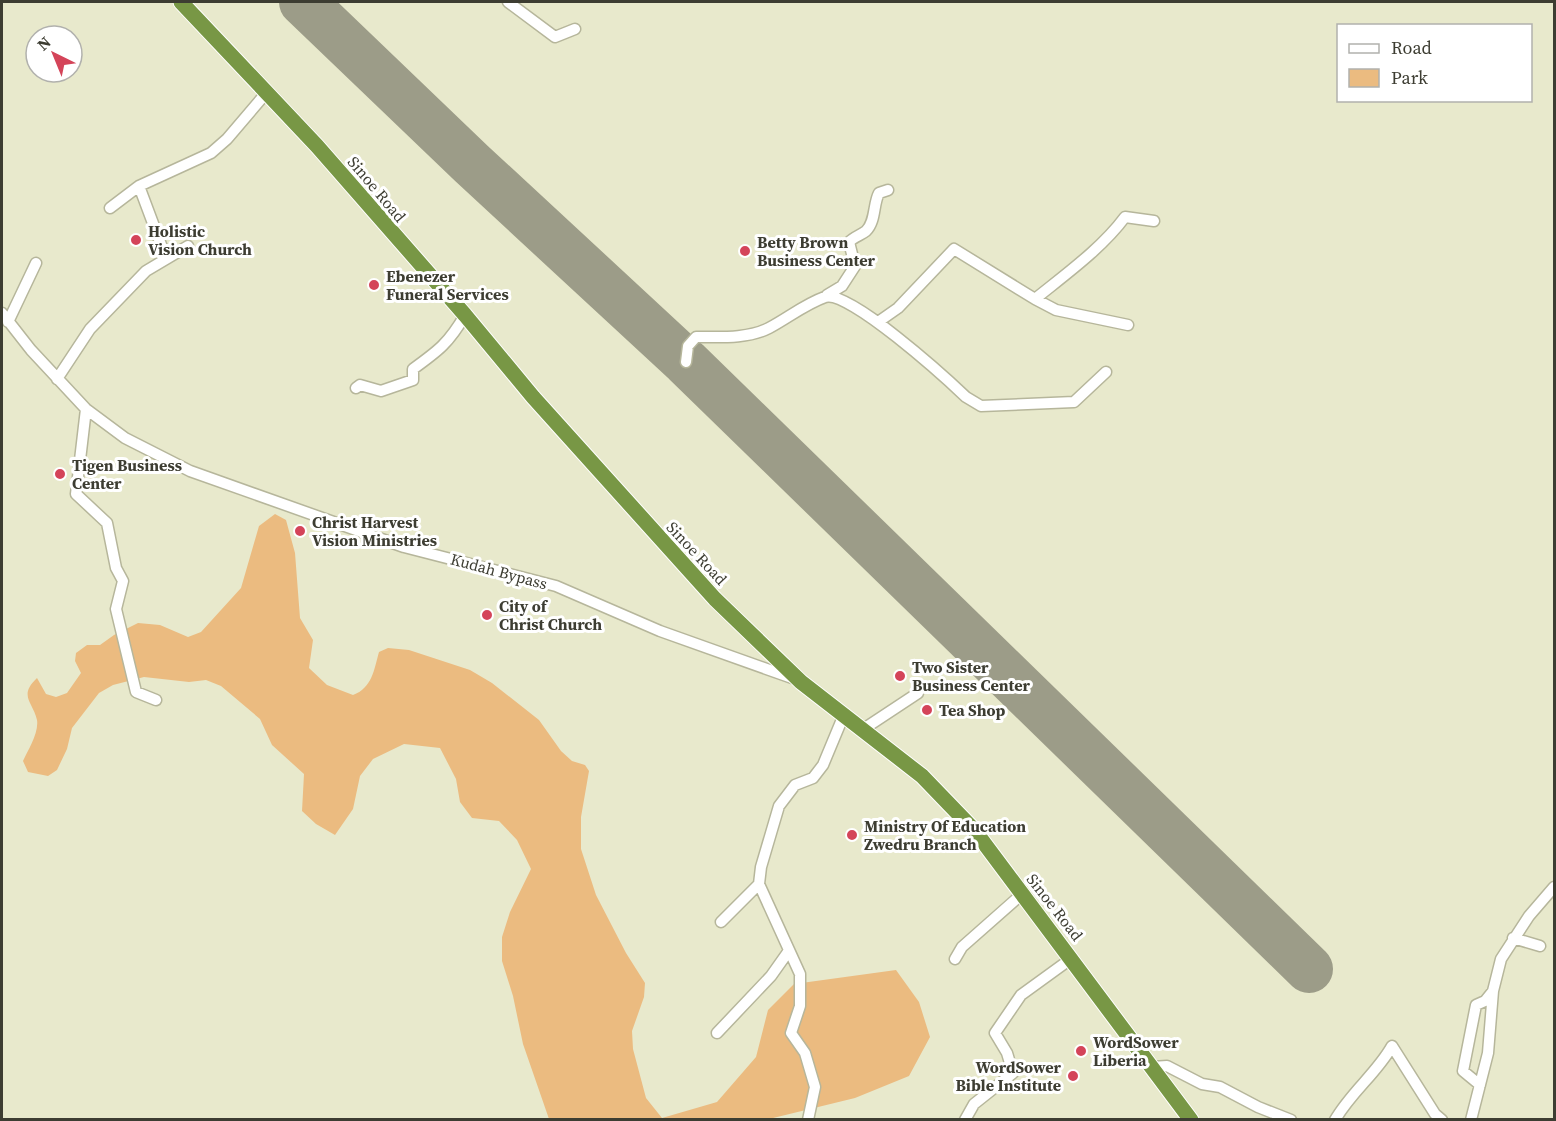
<svg xmlns="http://www.w3.org/2000/svg" width="1556" height="1121" font-family="'Source Serif 4',serif">
<style>
.green{fill:#ebbb80}
.lines{fill:none;stroke-linecap:round;stroke-linejoin:round}
.runway{stroke:#9c9c88;stroke-width:48}
.minor-casing{stroke:#b6b69b;stroke-width:13}
.highway-casing{stroke:#fff;stroke-width:17}
.minor{stroke:#fff;stroke-width:10}
.highway{stroke:#789745;stroke-width:15}
.poi-dot{fill:#d44459;stroke:#fff;stroke-width:2}
.labels{text-anchor:middle;dominant-baseline:central;stroke-width:6;stroke-linejoin:round;paint-order:stroke}
.street-label{font-size:16px;fill:#3d3d32;stroke:#fff}
.poi-label{font-size:16px;font-weight:bold;fill:#3d3d32;stroke:#fff;text-anchor:start}
</style>
<rect width="100%" height="100%" fill="#e8e9cc"/>
<path class="green" d="M275,514L286,520L295,553L300,618L313,640L309,668L327,685L353,695C372,688 374,670 379,652L388,648L409,650L470,670L492,683L539,720L561,751L572,761L585,765L589,771L581,817V849L596,895L626,953L645,983L644,997L632,1031L633,1049L646,1098L662,1118L717,1102L756,1057L768,1010L794,984L896,970L919,1002L930,1037L909,1076L855,1098L769,1119H549L523,1044L513,996L502,961V937L510,912L531,869L517,840L499,821L472,818L460,802L456,779L440,748L404,744L373,759L360,776L353,809L335,835L316,824L302,811L304,774L272,745L260,719L221,686L206,680L189,682L144,677L113,685L99,693L72,728L67,749L57,770L48,776L28,772L23,761C28,750 39,733 37,720C33,702 18,696 37,678L46,694L56,697L67,693L81,673L75,661L76,653L87,645H100L114,635L138,623L160,625L188,637L201,632L241,588L259,526Z"/>
<g class="lines">
<path class="runway" d="M303,2L472,164L686,362L1309,969"/>
<defs>
<path id="minor" d="M508,2L555,37L575,29
M139,186L166,258
M110,208L139,186L211,153L227,139L267,92
M827,295L842,286L855,266L849,242C854,237 861,235 866,231C876,221 873,204 879,193L888,190
M1035,299L1056,310L1128,325
M2,313L31,350L86,409L125,438L190,471L404,547L556,586L660,631L792,678
M8,322L36,263
M878,322L898,308L954,249L1035,299C1066,274 1102,248 1125,217L1154,221
M686,362L688,346L696,337C719,337 748,339 769,328C788,318 805,304 825,297C848,289 946,378 966,397L981,406L1074,402L1106,372
M57,379L90,329L146,271L188,246
M356,388L360,385L381,391L413,380V369C438,351 449,343 465,315
M86,409L76,494L107,523L116,568L123,581L116,609L136,692L156,700
M862,730L918,693
M721,922L759,884
M1513,938L1540,946
M955,959L962,947L1022,894
M717,1033L771,976L788,952
M1152,1067L1167,1066L1202,1084L1220,1087L1258,1107L1291,1120
M1480,1085L1463,1071L1476,1005L1485,1001L1493,991
M808,1120L815,1087L805,1053L791,1033L800,1006V974L759,884L761,867L779,806L795,785L813,778L823,765L843,717
M965,1120L974,1104L1013,1073L1007,1053L995,1033L1021,995L1072,958
M1335,1120C1351,1092 1377,1073 1392,1046L1435,1114L1442,1120
M1471,1120L1488,1053L1493,991L1501,959L1529,916L1554,887"/>
<path id="highway" d="M181,2L317,146L465,315L533,397L715,599L801,682L922,776L975,831L1191,1120"/>
</defs>
<use href="#minor" class="minor-casing"/>
<use href="#highway" class="highway-casing"/>
<use href="#minor" class="minor"/>
<use href="#highway" class="highway"/>
</g>
<g class="poi-dot">
<circle cx="136" cy="240" r="6"/>
<circle cx="745" cy="251" r="6"/>
<circle cx="374" cy="285" r="6"/>
<circle cx="60" cy="474" r="6"/>
<circle cx="300" cy="531" r="6"/>
<circle cx="487" cy="615" r="6"/>
<circle cx="900" cy="676" r="6"/>
<circle cx="927" cy="710" r="6"/>
<circle cx="852" cy="835" r="6"/>
<circle cx="1081" cy="1051" r="6"/>
<circle cx="1073" cy="1076" r="6"/>
</g>
<g class="labels">
<g class="street-label">
<text transform="translate(377 189) rotate(50)">Sinoe Road</text>
<text transform="translate(697 553) rotate(47)">Sinoe Road</text>
<text transform="translate(499 571) rotate(15)">Kudah Bypass</text>
<text transform="translate(1055 907) rotate(52)">Sinoe Road</text>
</g>
<g class="poi-label">
<text x="148" y="231">Holistic<tspan x="148" dy="18">Vision Church</tspan></text>
<text x="757" y="242">Betty Brown<tspan x="757" dy="18">Business Center</tspan></text>
<text x="386" y="276">Ebenezer<tspan x="386" dy="18">Funeral Services</tspan></text>
<text x="72" y="465">Tigen Business<tspan x="72" dy="18">Center</tspan></text>
<text x="312" y="522">Christ Harvest<tspan x="312" dy="18">Vision Ministries</tspan></text>
<text x="499" y="606">City of<tspan x="499" dy="18">Christ Church</tspan></text>
<text x="912" y="667">Two Sister<tspan x="912" dy="18">Business Center</tspan></text>
<text x="939" y="710">Tea Shop</text>
<text x="864" y="826">Ministry Of Education<tspan x="864" dy="18">Zwedru Branch</tspan></text>
<text x="1093" y="1042">WordSower<tspan x="1093" dy="18">Liberia</tspan></text>
<text x="1061" y="1067" text-anchor="end">WordSower<tspan x="1061" dy="18">Bible Institute</tspan></text>
</g>
</g>
<rect width="1556" height="1121" fill="none" stroke="#3d3d32" stroke-width="6"/>
<rect x="1337" y="24" width="195" height="78" fill="#ffffff" stroke="#b1b1ad" stroke-width="1.5"/>
<rect x="1349" y="44" width="30" height="9" fill="#ffffff" stroke="#b1b1ad" stroke-width="1.5"/>
<text x="1391" y="54" font-size="18" fill="#3d3d32">Road</text>
<rect x="1349" y="69" width="30" height="18" fill="#ebbb80" stroke="#b1b1ad" stroke-width="1.5"/>
<text x="1391" y="84" font-size="18" fill="#3d3d32">Park</text>
<g transform="translate(54 54) rotate(317)"><circle r="28" fill="#ffffff" stroke="#b1b1ad" stroke-width="1.5"/>
<path d="M0-4.5L10 22L0 15L-10 22Z" fill="#d44459"/>
<text y="-9" font-size="16" font-weight="bold" text-anchor="middle" fill="#3d3d32">N</text>
</g>
</svg>
